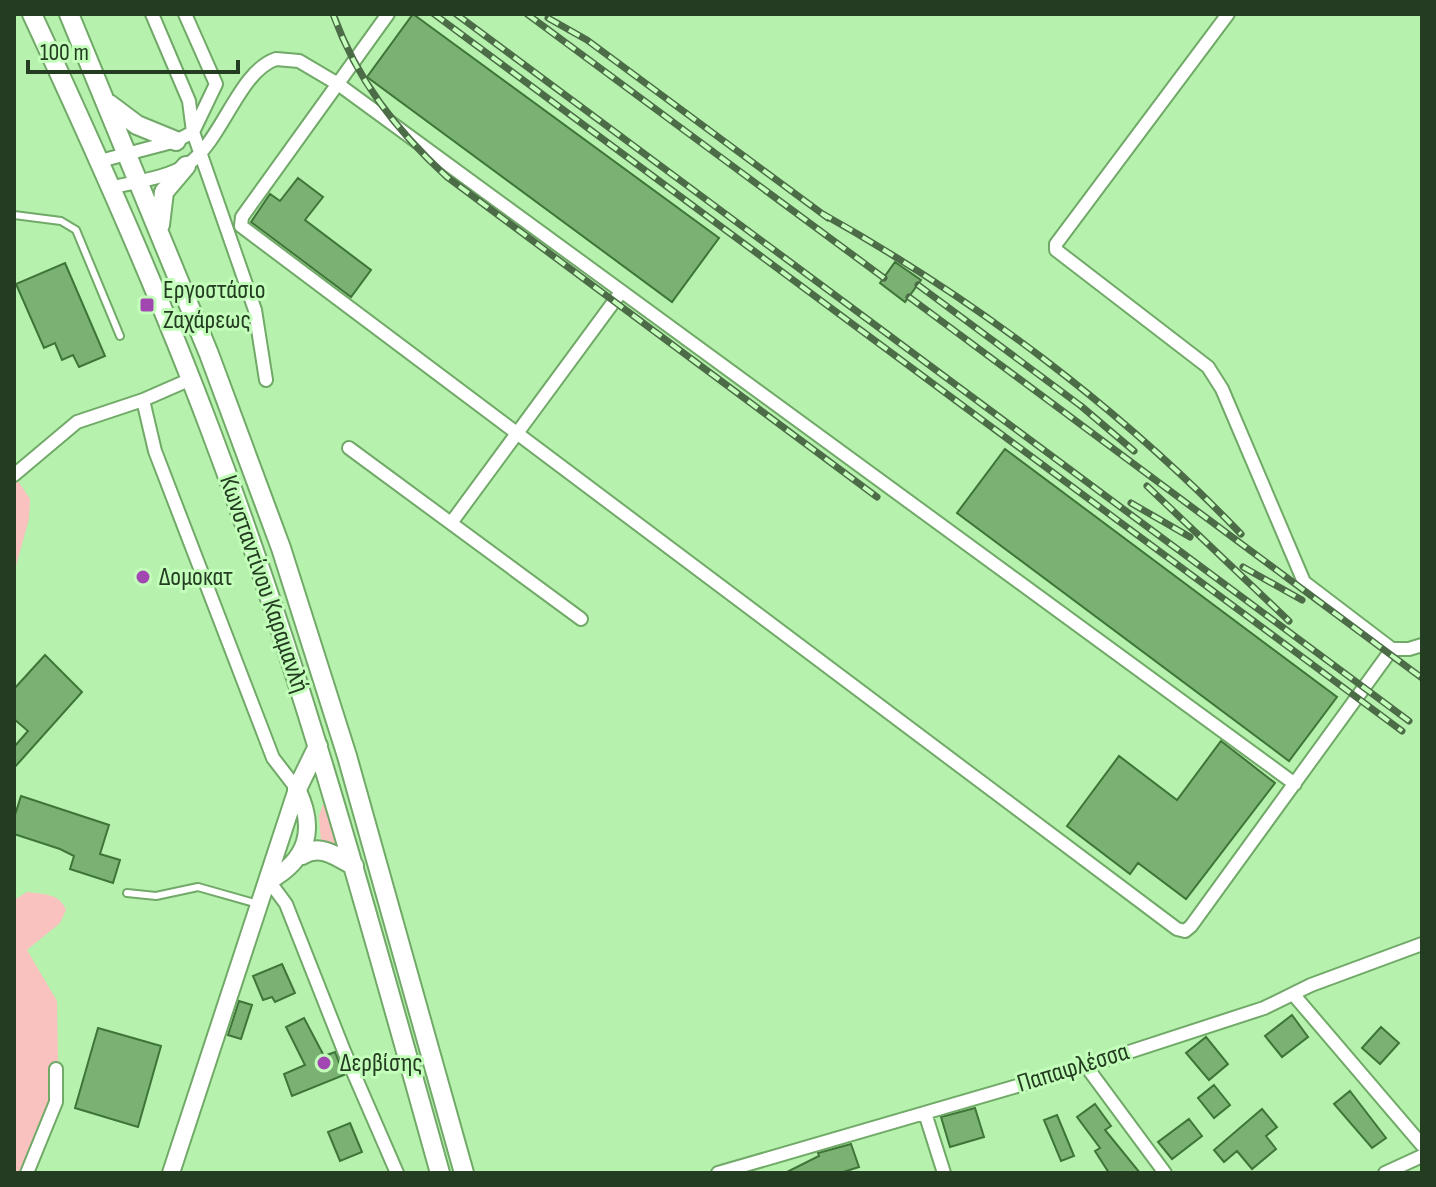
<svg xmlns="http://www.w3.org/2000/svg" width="1436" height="1187" font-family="'Sofia Sans Condensed',sans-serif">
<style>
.green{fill:#f9c2bf}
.building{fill:#7ab272;stroke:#3f7538;stroke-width:2}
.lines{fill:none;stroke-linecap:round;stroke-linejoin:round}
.service-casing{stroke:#71a968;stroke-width:10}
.minor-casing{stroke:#71a968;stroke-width:16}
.tertiary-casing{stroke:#71a968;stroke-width:20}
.secondary-casing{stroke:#71a968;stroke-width:22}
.service{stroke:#fff;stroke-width:6}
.minor{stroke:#fff;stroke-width:12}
.tertiary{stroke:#fff;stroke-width:16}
.secondary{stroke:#fff;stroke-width:18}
.rail-casing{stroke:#4b6c46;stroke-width:7}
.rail{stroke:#c3ffba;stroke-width:4;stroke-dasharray:12;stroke-linecap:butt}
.poi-dot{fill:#a247b2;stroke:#c3ffba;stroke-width:3}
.labels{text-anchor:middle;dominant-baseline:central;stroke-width:6;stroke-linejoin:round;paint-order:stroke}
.poi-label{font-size:26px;fill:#243c21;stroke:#c3ffba;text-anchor:start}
.street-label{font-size:26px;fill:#243c21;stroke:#c3ffba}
</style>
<rect width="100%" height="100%" fill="#b6f1ad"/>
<path class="green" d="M16,478L30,499L29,519L14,573Z
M323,804L326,808L339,852L321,841L319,816Z
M27,892C42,894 60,893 66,910L60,923L27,950L57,1001L58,1058L57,1092L22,1173H14V900Z"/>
<path class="building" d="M413,14L719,238L672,302L367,77Z
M298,178L323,197L305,220L371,270L351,297L251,222L270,194L280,201Z
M895,262L921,280L905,302L880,283Z
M65,263L105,356L79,367L73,355L62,360L55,343L44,348L16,284Z
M1005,449L1337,697L1289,761L957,513Z
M45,655L82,692L14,768V747L28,731L14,719V689Z
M1221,741L1275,783L1186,899L1138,863L1130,874L1067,826L1119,756L1177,800Z
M21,796L109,825L100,854L120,860L113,883L70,869L74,856L60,849L14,834V818Z
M282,964L295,993L275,1002L272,997L263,1000L253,976Z
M239,1001L252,1005L241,1039L228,1035Z
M1292,1015L1308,1037L1282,1057L1265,1036Z
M304,1018L324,1056L335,1052L344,1075L292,1096L284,1074L305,1065L286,1027Z
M1381,1027L1399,1043L1380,1064L1362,1048Z
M98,1028L161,1046L138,1127L75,1108Z
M1206,1037L1228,1064L1209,1080L1186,1053Z
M1214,1085L1230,1105L1214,1118L1198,1098Z
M1350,1091L1386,1138L1372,1148L1334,1104Z
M1095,1104L1111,1126L1105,1130L1140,1173H1109L1095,1151L1100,1148L1077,1117Z
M975,1108L984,1137L950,1147L941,1117Z
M1262,1109L1277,1127L1266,1136L1276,1149L1252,1169L1237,1151L1224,1162L1214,1150Z
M1057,1115L1074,1156L1061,1161L1044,1120Z
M1189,1119L1202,1136L1172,1159L1158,1142Z
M350,1123L362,1152L340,1161L328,1132Z
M851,1144L859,1167L840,1173H785L819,1156L818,1153Z"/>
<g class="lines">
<defs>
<path id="service" d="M14,215L61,221L76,230L120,336
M127,893L156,896L198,887L258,904"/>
<path id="minor" d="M152,14L189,101L193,132L255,310L266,380
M388,14L242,217L241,226L1177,929L1185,931L1191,926L1392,649H1409L1422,645
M1228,14L1056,244V250L1208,367L1222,389L1304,582L1392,649
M100,161L176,141L193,132L216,84L185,14
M110,188C133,182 168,178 188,164C222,141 239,71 276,59L299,61L338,84L1295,784
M143,400L155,451L273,758L297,789
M349,448L581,619
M14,475L77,422L143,400L191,379
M451,523L621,292
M269,881L286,904L344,1051L397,1173
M1293,994L1422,1145
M1086,1066L1165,1173
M925,1113L944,1173
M27,1173L56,1102V1069
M718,1173L1086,1066L1264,1008L1311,985L1422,944
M1385,1173L1422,1156"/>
<path id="tertiary" d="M269,881C307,860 317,830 297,789
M171,1173L297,789"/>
<path id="secondary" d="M32,14C95,150 157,288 210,429C302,672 370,923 440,1173
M69,14L209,354L281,548L347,756L464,1173
M109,104L137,125L176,141
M160,225L164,192L186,166
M297,789L318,746
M302,855C320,843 338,857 354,866"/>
</defs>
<use href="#service" class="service-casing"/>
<use href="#minor" class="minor-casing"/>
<use href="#tertiary" class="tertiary-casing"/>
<use href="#secondary" class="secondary-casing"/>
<use href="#service" class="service"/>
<use href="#minor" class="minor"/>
<use href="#tertiary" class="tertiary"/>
<use href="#secondary" class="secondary"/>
<defs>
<path id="rail" d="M333,14C357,80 396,130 447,177L877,497
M434,14L1402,731
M456,14L1409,721
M527,14L884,278
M548,18L587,40L828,218
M821,213C973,298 1120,408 1241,534
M918,285L1081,406L1134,451
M909,297L1422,678
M1147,486L1289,621
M1131,503L1190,537
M1243,567L1302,600"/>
</defs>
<use href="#rail" class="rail-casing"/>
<use href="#rail" class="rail"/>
</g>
<g class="poi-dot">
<rect x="139" y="297" width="16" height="16" rx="4"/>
<circle cx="143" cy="577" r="8"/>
<circle cx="324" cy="1063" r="8"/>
</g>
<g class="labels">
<g class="poi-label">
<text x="163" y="290">Εργοστάσιο<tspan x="163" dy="30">Ζαχάρεως</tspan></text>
<text x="159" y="577">Δομοκατ</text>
<text x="340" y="1063">Δερβίσης</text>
</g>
<g class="street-label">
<text transform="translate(264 584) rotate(71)">Κωνσταντίνου Καραμανλή</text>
<text transform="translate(1073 1068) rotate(-17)">Παπαφλέσσα</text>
</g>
</g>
<rect width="1436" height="1187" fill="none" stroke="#243c21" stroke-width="32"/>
<path d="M28 60v12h210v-12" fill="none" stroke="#243c21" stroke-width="4"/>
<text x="40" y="60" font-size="24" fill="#243c21" stroke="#c3ffba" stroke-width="6" paint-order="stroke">100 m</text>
</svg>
